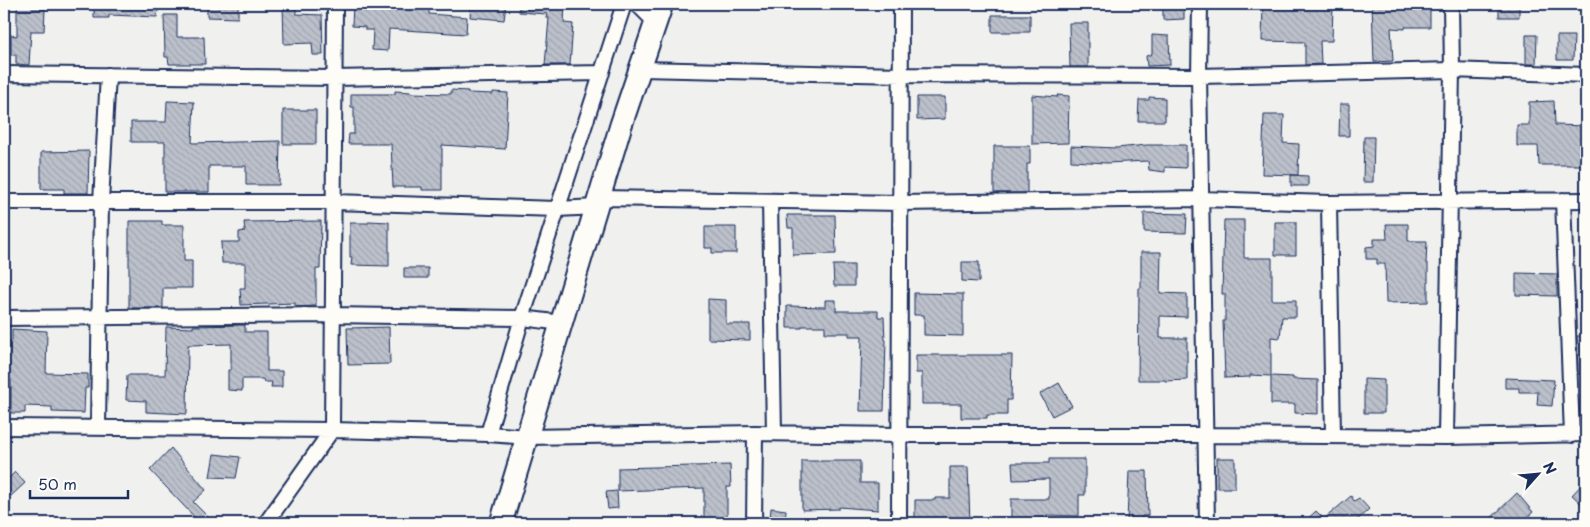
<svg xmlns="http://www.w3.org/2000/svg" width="1590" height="527" font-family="'Playpen Sans',sans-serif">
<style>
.building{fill:url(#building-back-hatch);stroke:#1b2f5e}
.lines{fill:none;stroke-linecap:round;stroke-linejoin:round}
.minor-casing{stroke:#1b2f5e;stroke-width:18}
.primary-casing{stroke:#1b2f5e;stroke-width:25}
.minor{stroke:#fdfcf7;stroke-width:14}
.primary{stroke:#fdfcf7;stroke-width:21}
</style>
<defs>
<pattern id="building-back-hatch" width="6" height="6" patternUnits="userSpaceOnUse" patternTransform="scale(1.25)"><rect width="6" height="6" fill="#bbc0ca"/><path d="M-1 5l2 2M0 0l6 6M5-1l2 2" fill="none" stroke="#a0a5b0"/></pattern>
</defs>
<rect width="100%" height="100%" fill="#f0f0ee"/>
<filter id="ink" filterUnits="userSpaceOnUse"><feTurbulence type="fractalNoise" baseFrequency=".02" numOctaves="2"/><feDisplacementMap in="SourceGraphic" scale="10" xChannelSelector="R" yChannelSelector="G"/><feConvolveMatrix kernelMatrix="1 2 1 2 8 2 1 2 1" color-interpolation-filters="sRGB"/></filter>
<g filter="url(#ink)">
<path class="building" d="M94,4H159L157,17L109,15V18H94Z
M207,4L238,5V18L207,17Z
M283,4H296V14L322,15L323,55H313L312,43L284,44Z
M353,4H429V14L467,17L466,34L389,29L388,51L372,50L373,30H365V27L352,26Z
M471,4H506L504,20L470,17Z
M519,4H565L564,23L573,24L570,65H545L549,18H546L547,14L519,12Z
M1163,4H1184V19L1163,20Z
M1263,4H1333L1332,41H1320L1321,64L1305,65V42L1262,41Z
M1407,4H1430V27H1405V29L1391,28L1393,61L1374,62L1372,5Z
M1499,4H1519V17H1499Z
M17,9H45L44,31H31L29,65L16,64V55H11V35L17,36Z
M164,15H177V37H204L205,64H169L168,57H165Z
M992,15H1030V32H992Z
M1069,23H1088V67H1070Z
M1152,35L1169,36L1170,65L1147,66L1146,56L1152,54Z
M1526,35H1537L1536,64H1526Z
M1557,36H1574L1573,60H1557Z
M451,90L468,91V93L493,94V92L508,93L505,149L442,145V190H422V187H393L391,144H348L349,134H354V107H351V94H395V91L411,92V93L451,94Z
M1032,95L1058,97L1057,95L1069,96L1068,143L1032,144Z
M917,97H945V119L917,120Z
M1149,97L1165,98V121H1138L1139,100H1149Z
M167,101L194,102L192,143L280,141L279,185H246V166H209V192H165V142H131V122H166Z
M1554,101L1555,125L1586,126V165H1539L1538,146H1517V125H1529V102Z
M1340,104H1349V136H1339Z
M283,110H316V144H283Z
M1264,115H1284L1283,143L1299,144L1298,175L1262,174Z
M1364,137H1374L1373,182H1363Z
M1147,145H1186V168L1165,167V172L1149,170L1148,161L1107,163L1071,161V146L1116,148Z
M994,146H1030V164H1027V193H994Z
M89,151L88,193H64V189H41V152Z
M1291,175L1308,176V186H1291Z
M1144,213L1187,214L1186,233L1144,232Z
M787,215H835L836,254L793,255V228H788Z
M1224,220H1244V258H1272V300H1296V317H1282L1280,338L1271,337V376L1250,375V377L1225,378L1223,321H1225V294H1222Z
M129,221H162V225H184V261H192V288H163V308H129Z
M321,221L320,269H316V306L295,307V303L241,305L240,288H245V263H222L221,242H239V232L245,231L244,222Z
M369,221L389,222V266L351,265L352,257H350V223H369Z
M1275,222H1296V255H1275Z
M1386,224H1408V241H1427L1426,264H1428V302L1386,303L1385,264H1377V259H1366V247L1374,246V239H1387Z
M705,227H736V253H712V248H705Z
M1141,252H1161L1160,293L1187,294V317L1160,316V338H1187V380L1165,381V380H1138L1139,288H1141Z
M962,262H979V282L962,281Z
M833,265H854V286H834Z
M404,268H428V278H404Z
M1516,273L1557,274V296L1516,295Z
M914,293L963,294V336L924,335V315H914Z
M708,299L726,300V324H750V340L708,339Z
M825,300H836V311H878V317H884L885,340H886L884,411H860L862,336H849V333H825V326H802V328H787V306L825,307Z
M245,325V332H267V371H282V387H271L272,382H264L263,379H242V391L228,390V370H231V344L188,345L187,414L146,412V401L126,400L127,375H165L166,327L193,328V326Z
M389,327L390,364L348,365L347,328Z
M12,329L47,331L46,373L88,374V388H85L84,413L52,412V407L25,406V413H11V380H4V341H12Z
M1577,336H1586V374H1578Z
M916,355H1012L1011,400H1007V415H987V418H961V404H922V373H916Z
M1271,376L1293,377V379L1318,380V414L1295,413V404H1271Z
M1505,378L1554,380L1552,406L1537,405L1538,392H1519V388H1505Z
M1364,379L1384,380V413H1364Z
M1059,383L1072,406L1052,416L1040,394Z
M1579,401H1586V412H1580Z
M171,448L206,490L193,502L214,523H200L150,470Z
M214,454L240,457L236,478L210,477Z
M1217,458H1235V488H1217Z
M1049,459H1085V495H1079V516L1047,515V523H1011V499H1049V479L1013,480L1012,463H1049Z
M802,461H860V483H878V510L839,507V509L802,510Z
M730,465L731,487H727V523H704V488L618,491V468Z
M950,467H968L970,523H915V500H935V498H950Z
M1129,471H1147L1148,516H1142V523H1127Z
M15,472L25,483L11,496L4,488V483Z
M1586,480V508L1572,495Z
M617,491L618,508L608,509L606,492Z
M1517,493L1533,512L1521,523H1486Z
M1351,496L1354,501L1359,498L1369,509L1354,523H1303L1316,511L1324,519Z
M771,508L786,510L785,522L770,520Z"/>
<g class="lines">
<defs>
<path id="minor" d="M637,4L656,23
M1200,4L1199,76L1207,523
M641,69L902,75L1199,76L1452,70L1586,75
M4,74L334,78L602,73
M600,198L900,203L1202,199L1329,203L1586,200
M1563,200L1572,435
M770,201L774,433
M4,202H334L557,209L597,207
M1329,203L1333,436
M4,318L333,315L522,318L562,323
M4,427L332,430L488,434L528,437L755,433L899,435H1207L1446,437L1586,434
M98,428L101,202L108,75
M488,434L522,318L624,4
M1446,437L1452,70L1451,4
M266,523L332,430L335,4
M754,523L755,433
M899,523L901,4"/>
<path id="primary" d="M501,523L621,125L662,4"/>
</defs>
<use href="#minor" class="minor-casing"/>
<use href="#primary" class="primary-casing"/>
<use href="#minor" class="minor"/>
<use href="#primary" class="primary"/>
</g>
</g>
<rect width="1590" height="527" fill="none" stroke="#fdfcf7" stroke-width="20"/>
<rect x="10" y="10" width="1570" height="507" fill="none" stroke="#1b2f5e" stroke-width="2" filter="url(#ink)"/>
<g transform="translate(1538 474) rotate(63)" stroke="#fdfcf7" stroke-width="4" paint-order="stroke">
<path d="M0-4L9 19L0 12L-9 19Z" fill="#1b2f5e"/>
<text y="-8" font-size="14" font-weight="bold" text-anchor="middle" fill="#1b2f5e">N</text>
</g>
<path d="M30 490v8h98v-8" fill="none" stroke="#1b2f5e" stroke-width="2.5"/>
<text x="38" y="490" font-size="15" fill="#1b2f5e" stroke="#fdfcf7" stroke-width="4" paint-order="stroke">50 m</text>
</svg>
